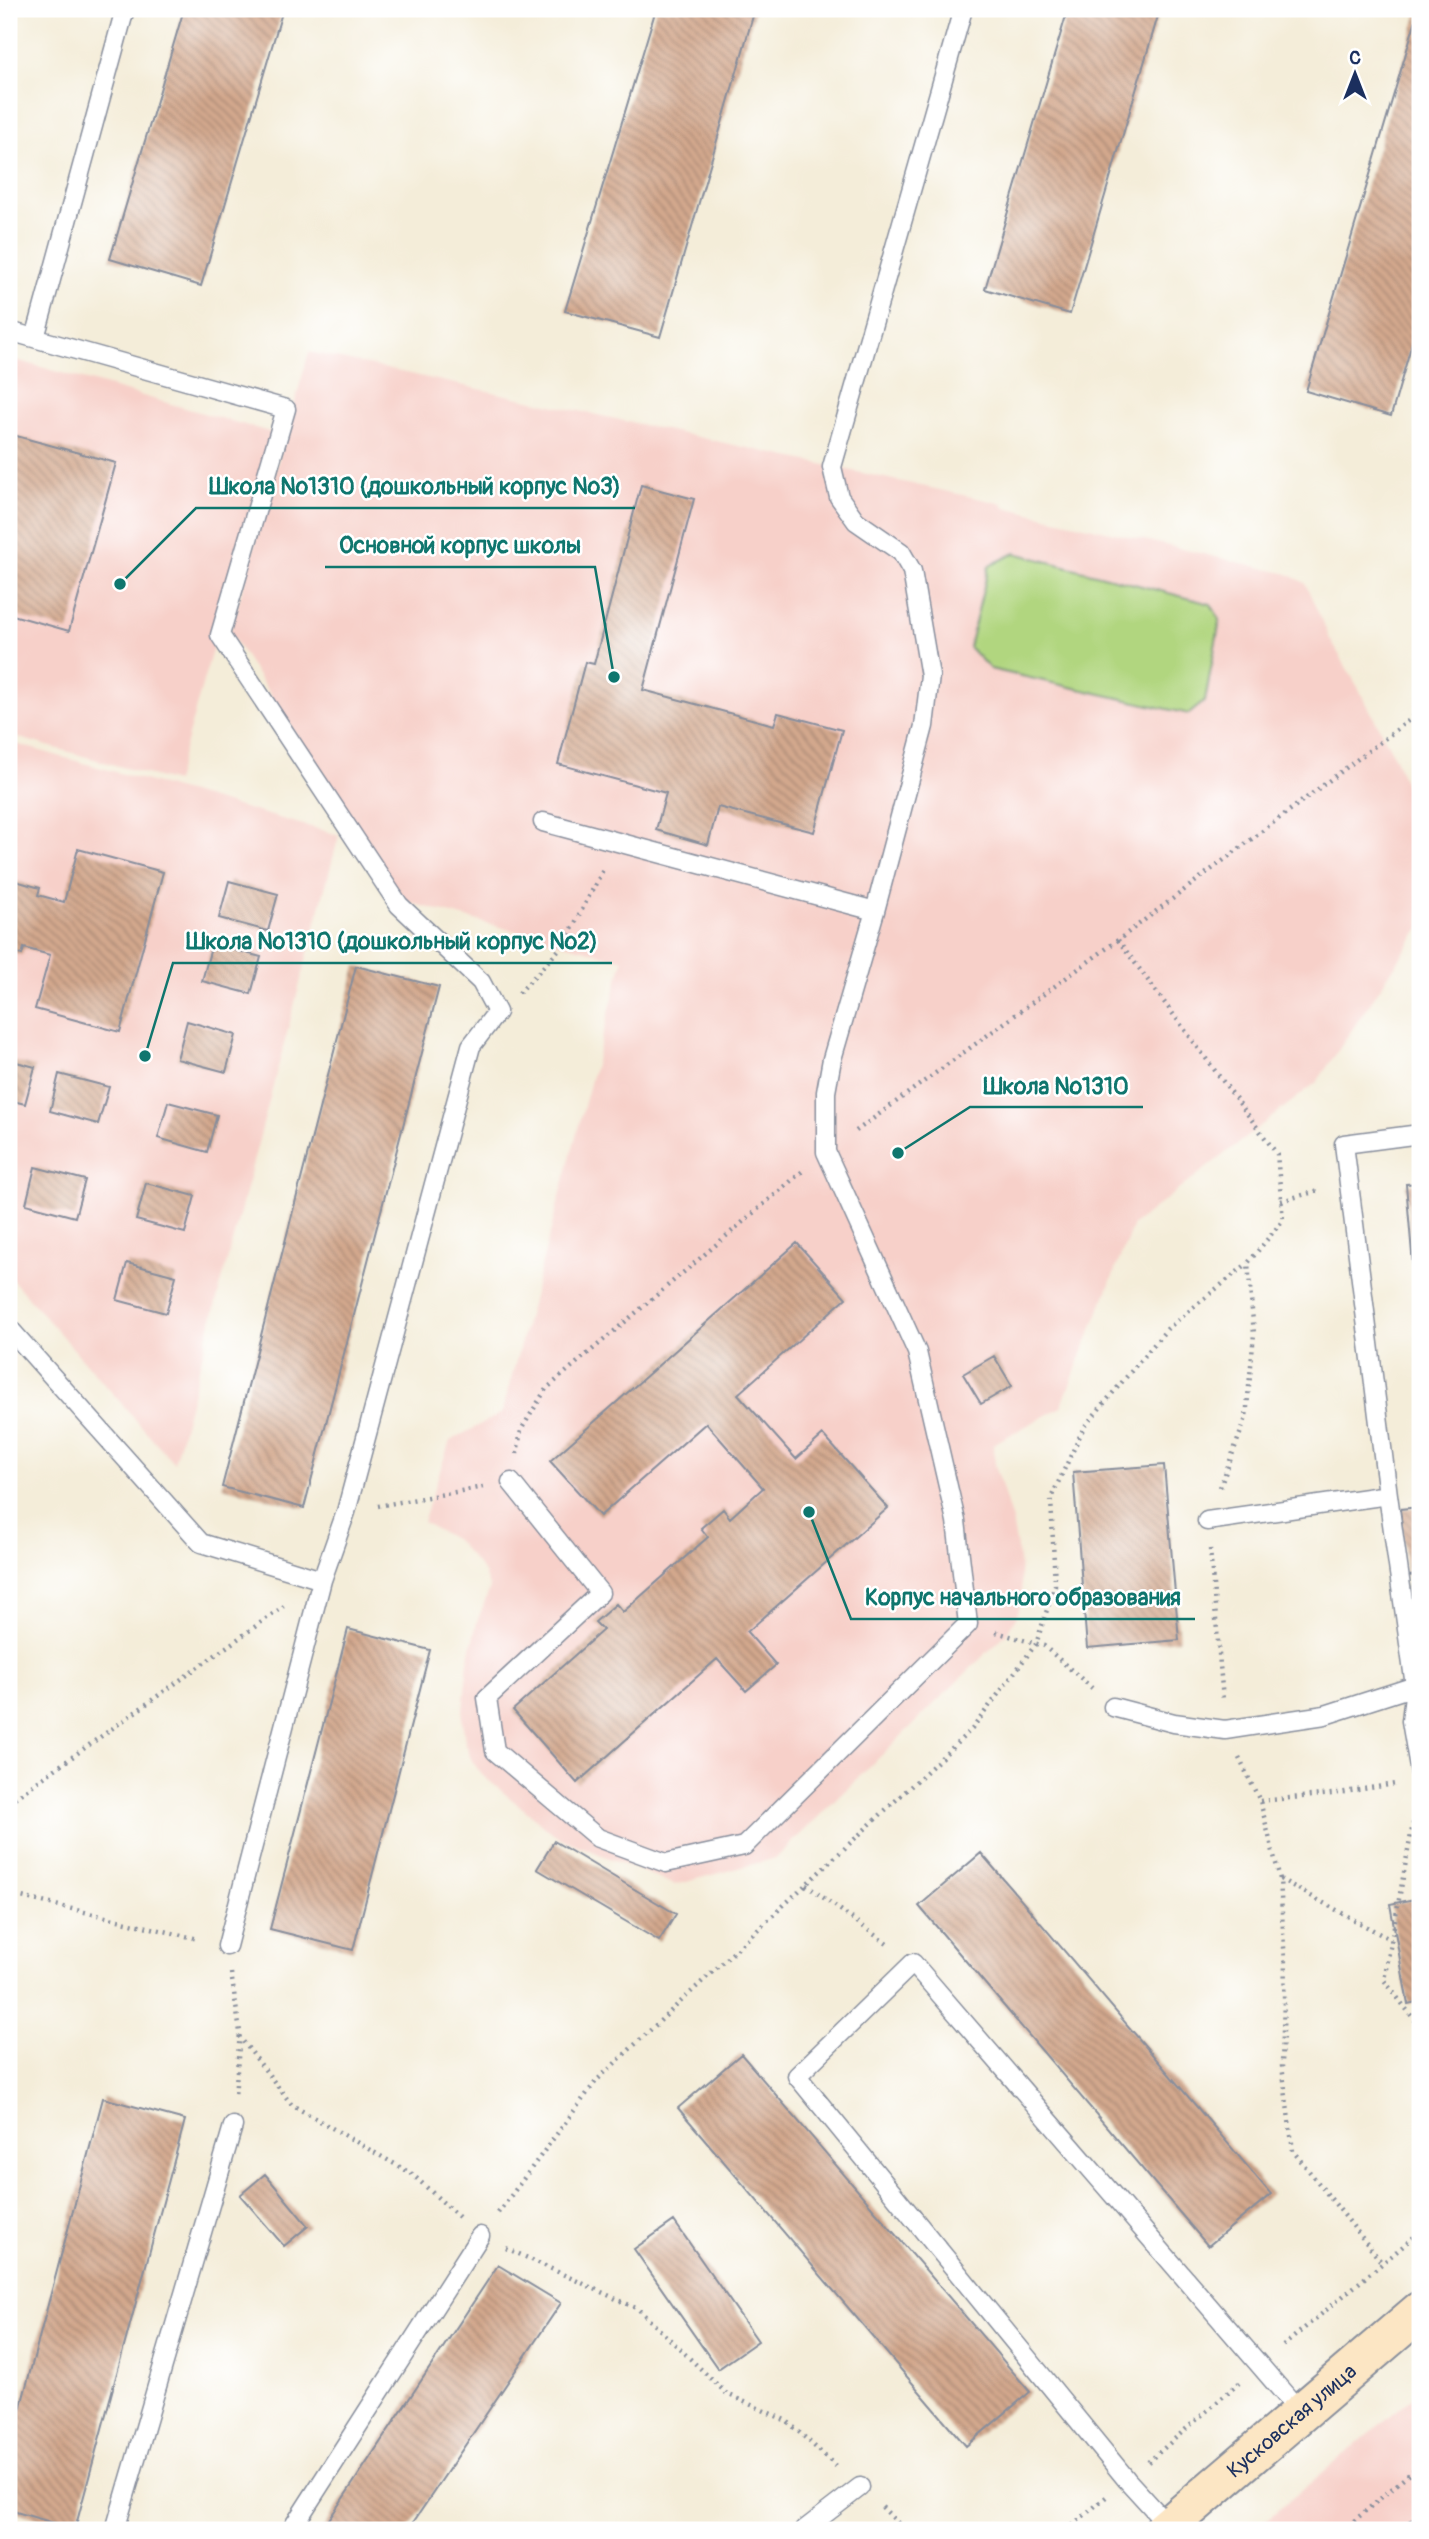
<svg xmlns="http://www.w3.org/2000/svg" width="1429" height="2539" font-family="Pangolin,sans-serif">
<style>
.built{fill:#f7d0c9}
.green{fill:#b1d67f;stroke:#66826e;stroke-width:2}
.building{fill:url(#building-back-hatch)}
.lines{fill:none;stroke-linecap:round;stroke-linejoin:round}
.lane-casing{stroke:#888e9c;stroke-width:21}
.secondary-casing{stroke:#888e9c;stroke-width:42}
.path{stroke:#888e9c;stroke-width:4.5;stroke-dasharray:2 5;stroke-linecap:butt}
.lane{stroke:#fff;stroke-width:18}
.secondary{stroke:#fce6c4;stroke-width:38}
.labels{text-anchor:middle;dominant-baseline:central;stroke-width:5;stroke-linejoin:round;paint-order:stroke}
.street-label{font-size:21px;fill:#1b2f5e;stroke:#fff}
.leader{fill:none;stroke:#0f766e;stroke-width:2.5}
.callout-dot{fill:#0f766e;stroke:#fff;stroke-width:2.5}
.callout-label{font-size:23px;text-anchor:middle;font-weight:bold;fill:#0f766e;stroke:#fff;stroke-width:5;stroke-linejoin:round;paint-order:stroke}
</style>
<defs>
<pattern id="building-back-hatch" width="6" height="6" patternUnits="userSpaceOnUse" patternTransform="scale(1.75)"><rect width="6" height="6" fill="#d3a88d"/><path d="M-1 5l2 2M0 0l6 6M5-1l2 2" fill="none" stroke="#aa8976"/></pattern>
</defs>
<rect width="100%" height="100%" fill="#fff"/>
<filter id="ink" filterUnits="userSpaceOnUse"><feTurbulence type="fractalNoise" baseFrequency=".0143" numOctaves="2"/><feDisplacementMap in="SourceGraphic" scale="14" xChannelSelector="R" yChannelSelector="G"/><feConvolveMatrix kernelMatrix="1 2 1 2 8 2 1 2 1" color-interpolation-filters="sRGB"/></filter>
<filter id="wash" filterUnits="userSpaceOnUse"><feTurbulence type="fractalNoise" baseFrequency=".00686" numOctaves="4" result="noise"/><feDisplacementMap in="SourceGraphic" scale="28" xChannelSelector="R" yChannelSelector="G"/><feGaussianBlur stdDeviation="1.57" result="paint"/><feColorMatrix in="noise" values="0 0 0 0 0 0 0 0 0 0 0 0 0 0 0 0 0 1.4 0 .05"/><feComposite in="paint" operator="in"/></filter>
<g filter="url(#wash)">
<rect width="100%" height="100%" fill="#f4edd9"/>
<path class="built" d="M309,352L1004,504V507L1288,574L1305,583L1330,639L1359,689L1395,758L1420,824V928L1317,1082L1133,1225L1061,1407L993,1444L995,1464L1012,1521L1019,1559L1022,1597L1017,1615L1006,1634L776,1858L675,1885L558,1837L482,1775L471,1759L465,1741L462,1720L468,1662L477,1622L490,1588L483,1571L457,1541L423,1522L450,1441L502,1413L623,960L404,901L230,633Z
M9,358L273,433L175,782L9,735Z
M9,742L339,835L174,1463L9,1276Z
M1420,2391V2530H1254Z"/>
<path class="green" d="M1015,553L1211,604L1220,620L1205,701L1189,714L990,669L969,647L989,566Z"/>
<g id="blocks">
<path class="building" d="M184,9H283L201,286L110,259Z
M656,9H755L660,337L565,311Z
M1068,9H1160L1070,314L985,289Z
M1419,9L1420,315L1391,416L1306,391Z
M9,434L116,463L69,631L9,614V529L13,515L9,514Z
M641,485L694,499L643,690L774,725L778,713L842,730L814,832L718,807L708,845L656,830L666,793L558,764L585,662L594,664Z
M78,849L163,872L120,1032L35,1009L50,955L24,948L22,955L9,951V879L40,888L38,895L64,902Z
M229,881L278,894L268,931L219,918Z
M212,944L261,957L251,994L202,981Z
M356,966L439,987L304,1508L222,1487Z
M187,1021L236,1035L226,1072L177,1059Z
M9,1060L35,1067L25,1104L9,1100Z
M59,1074L109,1087L98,1124L50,1111Z
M168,1102L217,1115L207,1152L158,1138Z
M35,1167L85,1180L75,1217L26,1204Z
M146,1183L195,1196L185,1233L136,1220Z
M1420,1183V1324H1418L1406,1184Z
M797,1243L846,1298L738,1394L796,1459L823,1435L888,1508L747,1632L776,1665L746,1691L717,1659L577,1783L513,1710L603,1630L595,1622L616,1604L623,1612L708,1537L701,1528L723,1509L730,1518L763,1488L706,1423L600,1516L550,1461Z
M127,1263L176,1276L166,1313L117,1300Z
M994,1356L1012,1386L981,1404L963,1374Z
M1164,1465L1179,1640L1087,1648L1073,1472Z
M1420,1507V1575L1407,1576L1400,1509Z
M348,1629L430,1650L353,1950L270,1929Z
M554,1841L676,1914L659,1941L537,1869Z
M981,1853L1271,2194L1208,2246L919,1906Z
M1420,1898V2001L1408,2004L1390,1904Z
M741,2054L1030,2392L966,2446L678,2108Z
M103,2098L185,2120L75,2529L9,2510V2451Z
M265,2174L308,2226L284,2246L240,2195Z
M674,2221L758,2341L718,2369L634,2249Z
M498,2265L561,2303L408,2530H322Z"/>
</g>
</g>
<g filter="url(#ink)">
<use href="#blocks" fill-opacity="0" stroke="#888e9c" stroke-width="2"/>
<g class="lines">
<defs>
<path id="lane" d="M9,331L286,409L220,635L399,905L481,982L497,1012L471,1046L346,1512L322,1580L227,1946
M35,338L125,9
M543,822L875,911
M9,1328L201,1543L322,1580
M511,1482L600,1593L487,1698L495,1751L598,1838L666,1863L744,1846L968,1624L956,1521L917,1352L826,1152V1092L832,1059L875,911L924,726L930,676L912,571L901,552L856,521L839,497L832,467L963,9
M1388,1495L1344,1144L1420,1134
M1207,1521L1388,1495L1415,1686L1420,1685
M1113,1707L1174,1723L1225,1730L1325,1715L1415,1686L1411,1721L1420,1773
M1169,2526L1127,2480L797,2076L913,1963L1301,2413
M115,2530L233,2126
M291,2530L480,2236
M804,2530L860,2487
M1414,2530L1420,2525"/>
<g id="secondary">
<path id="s1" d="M1164,2530L1420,2311"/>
</g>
</defs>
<use href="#lane" class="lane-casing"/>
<use href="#secondary" class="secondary-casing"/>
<path class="path" d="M1118,940L1277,1154L1283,1220L1248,1263L1254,1334L1246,1418L1219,1490
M519,993L564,944L604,868
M856,1131L1118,940L1420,712
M1281,1201L1321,1190
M517,1454L521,1430L546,1389L804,1170
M378,1506L483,1487
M1210,1549L1223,1700
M996,1632L1044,1646L1092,1688
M1239,1758L1260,1801L1280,1879L1285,1964L1282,2066L1293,2151L1383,2264
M1260,1801L1332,1794L1395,1784
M9,1802L284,1606
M1417,1802L1384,1980L1420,2027
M1280,1879L1391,1940
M806,1885L890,1946
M9,1894L198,1939
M231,1973L240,2032L235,2097
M239,2036L292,2105L412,2174L459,2217
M498,2213L597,2080L972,1729L1036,1644L1055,1585L1051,1498L1084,1427L1167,1329L1248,1263
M506,2248L638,2309L727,2394L787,2421L839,2469
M1283,2346L1420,2232
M1148,2462L1239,2383
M882,2507L905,2530
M1067,2530L1106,2497
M1343,2530L1420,2465"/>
<use href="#lane" class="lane"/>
<use href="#secondary" class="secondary"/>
</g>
</g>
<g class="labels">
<g class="street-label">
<text stroke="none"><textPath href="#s1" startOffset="168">Кусковская улица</textPath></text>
</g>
</g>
<path class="leader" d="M120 584L196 508H635M614 677L595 567H325M145 1056L173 963H612M898 1153L970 1107H1143M809 1512L851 1619H1195"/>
<g class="callout-dot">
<circle cx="120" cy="584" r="7"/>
<circle cx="614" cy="677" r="7"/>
<circle cx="145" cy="1056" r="7"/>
<circle cx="898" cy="1153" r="7"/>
<circle cx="809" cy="1512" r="7"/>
</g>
<g class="callout-label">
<text x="415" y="494">Школа №1310 (дошкольный корпус №3)</text>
<text x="460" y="553">Основной корпус школы</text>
<text x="392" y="949">Школа №1310 (дошкольный корпус №2)</text>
<text x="1056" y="1094">Школа №1310</text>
<text x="1023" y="1605">Корпус начального образования</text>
</g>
<rect width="1429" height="2539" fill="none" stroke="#fff" stroke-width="35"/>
<g transform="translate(1355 74)" stroke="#ffffff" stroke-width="5" paint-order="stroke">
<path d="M0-5L12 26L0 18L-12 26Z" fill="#1b2f5e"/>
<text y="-10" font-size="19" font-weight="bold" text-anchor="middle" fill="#1b2f5e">С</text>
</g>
</svg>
